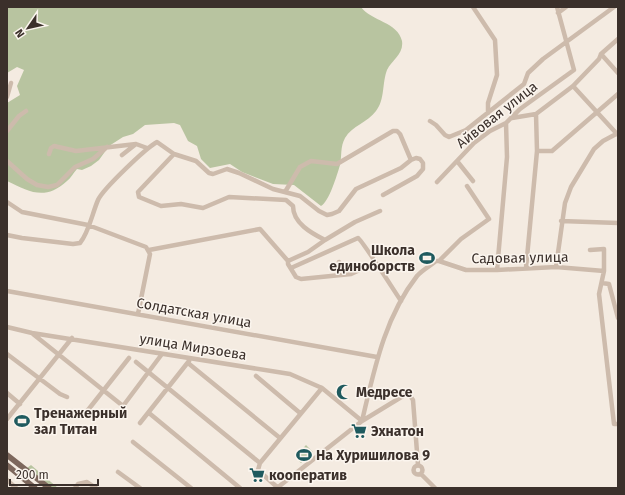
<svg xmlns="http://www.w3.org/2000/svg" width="625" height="495" font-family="'Fira Sans',sans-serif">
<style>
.green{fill:#b8c4a0}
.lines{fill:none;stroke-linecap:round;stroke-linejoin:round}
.minor{stroke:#cdbbac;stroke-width:4.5}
.major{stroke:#7d675c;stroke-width:5.5}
.labels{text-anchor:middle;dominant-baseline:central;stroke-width:3;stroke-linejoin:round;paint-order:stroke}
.street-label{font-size:14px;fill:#3b302b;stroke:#fbf5ee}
.poi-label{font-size:14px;font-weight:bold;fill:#3b302b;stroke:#fbf5ee;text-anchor:start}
</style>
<rect width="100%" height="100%" fill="#f4ebe1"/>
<path class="green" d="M7,7H361C371,21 398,22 402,41C404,54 392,60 387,70C382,83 385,100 376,111C368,122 352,126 345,138C340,147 342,156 340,165C337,175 329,202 321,206L294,185L273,184L242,172L230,164L210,168L201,159L197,146L188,141L180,125L174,123L145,125L133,134L123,137L109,146L99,160L91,166L82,170L77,169C73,173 71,178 67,181C45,201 30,192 7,181V103L20,95L17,86L24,70L17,67L7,73Z
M306,445L313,452L301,463L295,457Z
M31,465L58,488H51L27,468Z"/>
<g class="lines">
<path class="minor" d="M473,7L495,40L497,75L488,103V113
M558,13L566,7
M601,54L618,73
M573,86L617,134
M7,97L11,83
M512,118L536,114L573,86L599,59L601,54L618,39
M430,121L436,125L445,135L449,137L466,130L524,84L528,73L543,59L614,7
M7,131L19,116L26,111
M537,151H552L618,94
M49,154L51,148L54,146L76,151L136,144
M174,154L138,192L139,197L161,206L181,204L203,208L229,197L286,200L293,206C293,223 311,233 325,240L355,222L380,211
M122,155L136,144L147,148
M7,161L27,179L37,185L48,187L57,185L75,167L93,159L107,147
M457,161L473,181
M437,182L474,143L490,131L506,123L520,109L574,70L557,7
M285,192L300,167L311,161L337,164L393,131H397L400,134L411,160
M7,202L22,212L88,225L146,247L150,254L138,314
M561,221L618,223
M7,235L22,238L73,244L80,243C89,232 92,214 98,200C103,189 146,148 157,142L174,154L196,161L209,173L213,174L227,169L239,173L273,189L300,196L319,211L327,215L332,214L339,211L356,189L401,168L411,160L416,158L420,159L423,163V169L417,176L383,195
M325,240L308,252L288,261V264L296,277L301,279L351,274L375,263
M149,250L260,229L288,261
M590,250L604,249V271L599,294L614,424H618
M439,261L466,270H497L556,267L604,271
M439,261L461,239L489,219L467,186
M339,262L345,274
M556,267L565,203L571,187L594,149L603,141L618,133
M291,268L358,238C362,240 395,292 401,301
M526,268L537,151L536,114
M497,270L507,157L506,123
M602,283L609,284L618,318
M7,291L377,357
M7,327L32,333L290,374L322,388L362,421
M33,334L123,406L162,354
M7,354L60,394L67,397
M136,362L260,463
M188,363L280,438
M256,376L300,413
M7,393L20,404
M88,410L129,358
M149,413L240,488
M7,419L72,338
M362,421C374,371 384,318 417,276C422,270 430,266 436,261H439
M140,423L189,361
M133,442L191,488
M413.5 470a4.5 4.5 0 1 1 9 0a4.5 4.5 0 1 1-9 0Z
M118,472L140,488
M421,474L435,488
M7,480L16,488
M277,487L258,470L260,463L322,388
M75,488L78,484L87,482L96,488
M277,488L362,421L408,393L413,400L418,465"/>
<path class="major" d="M7,455L49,488
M7,465L35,488"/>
</g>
<defs>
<symbol id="stadium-bare" viewBox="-9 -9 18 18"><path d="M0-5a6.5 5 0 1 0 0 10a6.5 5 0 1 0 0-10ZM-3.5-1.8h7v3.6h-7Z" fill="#1f5a5e" stroke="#fbf5ee" stroke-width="2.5" paint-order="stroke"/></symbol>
<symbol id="mosque-bare" viewBox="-9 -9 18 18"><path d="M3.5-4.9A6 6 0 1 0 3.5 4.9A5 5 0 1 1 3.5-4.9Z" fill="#1f5a5e" stroke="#fbf5ee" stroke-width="2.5" paint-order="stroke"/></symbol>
<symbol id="supermarket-bare" viewBox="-9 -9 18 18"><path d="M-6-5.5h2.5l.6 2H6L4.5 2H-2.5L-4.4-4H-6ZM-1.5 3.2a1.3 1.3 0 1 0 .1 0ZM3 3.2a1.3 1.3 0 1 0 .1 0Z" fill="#1f5a5e" stroke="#fbf5ee" stroke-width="2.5" paint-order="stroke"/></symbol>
</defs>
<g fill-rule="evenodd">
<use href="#stadium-bare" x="416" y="247" width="22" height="22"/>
<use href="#mosque-bare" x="333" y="381" width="22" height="22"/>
<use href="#stadium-bare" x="11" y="410" width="22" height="22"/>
<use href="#supermarket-bare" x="348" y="420" width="22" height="22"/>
<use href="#stadium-bare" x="293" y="444" width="22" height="22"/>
<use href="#supermarket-bare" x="246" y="464" width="22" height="22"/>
</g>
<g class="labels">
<g class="street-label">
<text transform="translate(497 115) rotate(-38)">Айвовая улица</text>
<text transform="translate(520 258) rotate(-1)">Садовая улица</text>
<text transform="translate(194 313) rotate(10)">Солдатская улица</text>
<text transform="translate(193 347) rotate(9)">улица Мирзоева</text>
</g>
<g class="poi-label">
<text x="415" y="250" text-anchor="end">Школа<tspan x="415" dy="16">единоборств</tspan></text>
<text x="356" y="392">Медресе</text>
<text x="34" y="413">Тренажерный<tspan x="34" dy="16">зал Титан</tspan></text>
<text x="371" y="431">Эхнатон</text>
<text x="316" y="455">На Хуришилова 9</text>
<text x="269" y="475">кооператив</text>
</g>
</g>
<rect width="625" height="495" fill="none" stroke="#3b302b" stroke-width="16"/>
<g transform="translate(28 28) rotate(236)" stroke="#fbf5ee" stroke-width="3" paint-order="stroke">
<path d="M0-3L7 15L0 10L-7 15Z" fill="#3b302b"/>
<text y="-6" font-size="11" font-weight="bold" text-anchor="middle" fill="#3b302b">N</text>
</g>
<path d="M10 479v6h88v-6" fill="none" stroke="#3b302b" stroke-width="2"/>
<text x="16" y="479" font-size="12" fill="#3b302b" stroke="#fbf5ee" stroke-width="3" paint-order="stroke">200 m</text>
</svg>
